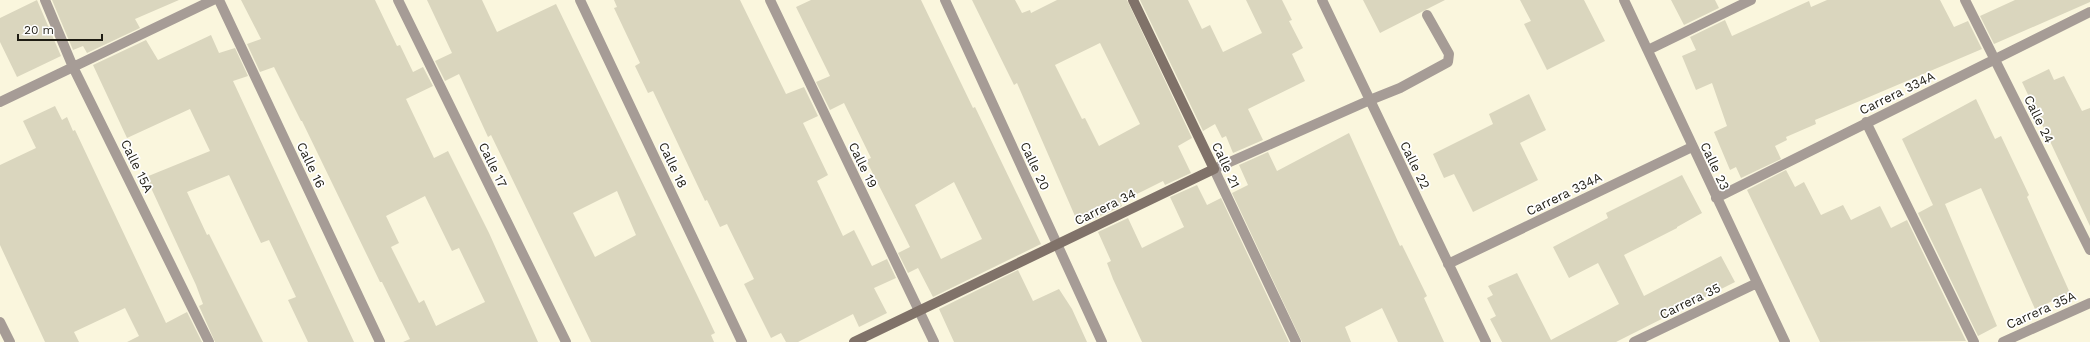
<svg xmlns="http://www.w3.org/2000/svg" width="2090" height="342" font-family="'Work Sans',sans-serif">
<style>
.building{fill:#dad6be;fill-rule:evenodd}
.lines{fill:none;stroke-linecap:round;stroke-linejoin:round}
.lane{stroke:#a69c96;stroke-width:10}
.street{stroke:#a69c96;stroke-width:10}
.secondary{stroke:#807269;stroke-width:10}
.labels{text-anchor:middle;dominant-baseline:central;stroke-width:3.5;stroke-linejoin:round;paint-order:stroke}
.street-label{font-size:13px;fill:#1e1c13;stroke:#fff}
</style>
<rect width="100%" height="100%" fill="#faf6dd"/>
<path class="building" d="M37,0L61,56L17,77L0,42V18Z
M52,0H179L135,19L140,28L87,53L83,46L73,50Z
M241,0H375L397,46L400,45L413,72L423,67L433,86L406,99L434,158L448,151L489,233L538,342H403L410,339L382,282H380L302,121H301L274,67L260,72L247,44L261,39ZM425,196L452,251L459,248L485,302L436,326L424,300L419,303L391,247L399,243L386,216Z
M427,0H482L497,32L556,4L698,297L715,333L711,335L714,342H591L491,135L488,137L459,74L445,81L435,61L452,53ZM617,191L636,235L595,257L573,213Z
M614,0H740L786,94L804,87L818,116L803,123L828,175L817,181L843,236L854,230L872,266L887,259L896,278L874,288L887,313L859,327L853,314L798,342H786L781,333L771,338L744,284L754,279L727,224L720,227L707,200L705,201L653,91L648,93L635,66L640,63L614,8L617,7Z
M811,0H921L973,108L975,107L1041,244L933,297L918,268L908,273L898,253L910,247L866,160L871,158L844,103L830,110L816,82L830,76L796,7ZM954,182L982,239L941,259L915,205Z
M972,0H1015L1022,13L1030,10L1031,13L1057,0H1127L1192,138L1178,146L1191,173L1165,185L1163,181L1143,191L1120,202L1122,206L1092,220L1091,217L1078,223L1017,83L1014,85ZM1100,43L1140,124L1099,146L1085,118L1082,119L1055,65Z
M1140,0H1188L1202,29L1210,25L1223,52L1262,33L1246,0H1282L1292,20L1289,21L1303,48L1292,54L1305,81L1248,109L1263,140L1233,153L1226,136L1222,138L1215,124L1203,131Z
M1363,0H1445L1380,33Z
M1520,0H1584L1605,41L1547,70L1524,24L1531,21Z
M1671,0H1715L1719,8L1684,25Z
M1827,0H1940L1954,27L1968,21L1982,49L1815,120L1816,124L1786,137L1787,140L1775,146L1781,159L1741,178L1736,167L1730,170L1714,132L1727,126L1712,83L1696,90L1682,56L1696,50L1690,37L1725,20L1732,36L1809,1L1811,7Z
M2015,0H2090V2L1994,44L1980,16Z
M211,35L219,53L235,48L248,76L233,81L354,342H308L288,300L296,297L269,240L261,243L229,175L187,192L207,235L209,234L263,342H215L199,306L203,304L196,285L146,177L210,151L190,109L127,138L93,65L146,40L158,60Z
M2049,69L2054,80L2064,76L2082,111L2090,108V226L2022,82Z
M1529,94L1546,130L1520,143L1538,180L1473,212L1454,174L1444,178L1433,154L1493,124L1489,114Z
M1976,99L1995,139L2001,136L2029,195L2027,197L2070,293L2035,309L1981,188L1945,204L1997,326L1978,336L1918,213L1933,205L1902,139Z
M55,106L62,120L67,117L73,131L75,130L166,323L187,312L202,342H127L139,336L125,308L74,332L79,342H45L0,245V165L36,148L23,121Z
M1349,133L1400,246L1402,245L1427,296L1424,298L1444,342H1398L1382,308L1345,327L1351,342H1302L1232,193L1248,185L1239,165L1268,152L1277,171Z
M1786,170L1795,187L1804,182L1821,215L1843,205L1851,220L1880,206L1891,228L1907,220L1966,341L1820,342L1747,190Z
M1682,175L1702,213L1677,227V228L1624,255L1644,296L1721,256L1735,282L1616,342H1502L1490,319L1496,316L1487,298L1493,295L1488,286L1517,273L1551,340L1619,304L1598,263L1569,278L1553,247L1608,218L1606,213Z
M1197,185L1207,205L1221,198L1289,342H1142L1113,279L1107,263L1111,261L1098,232L1128,218L1142,248L1184,227L1170,197Z
M1018,270L1033,301L1059,289L1072,309L1087,342H954L939,309Z"/>
<g class="lines">
<path class="lane" d="M1370,100L1400,88L1448,62L1449,54L1427,15"/>
<path class="street" d="M45,0L73,67L209,342
M219,0L380,342
M398,0L566,342
M580,0L742,342
M770,0L934,342
M945,0L1102,342
M1322,0L1486,342
M1624,0L1785,342
M1965,0L2090,250
M1648,50L1751,0
M0,102L213,0
M1866,122L1974,342
M1716,198L2090,12
M1448,264L1692,147
M0,322L10,342
M1296,342L1214,169L1370,100
M1634,342L1757,283
M2003,342L2090,303"/>
<path class="secondary" d="M854,342L1214,169L1133,0"/>
</g>
<g class="labels">
<g class="street-label">
<text transform="translate(1897 93) rotate(-26)">Carrera 334A</text>
<text transform="translate(2039 119) rotate(64)">Calle 24</text>
<text transform="translate(311 165) rotate(65)">Calle 16</text>
<text transform="translate(493 165) rotate(64)">Calle 17</text>
<text transform="translate(673 165) rotate(65)">Calle 18</text>
<text transform="translate(863 165) rotate(64)">Calle 19</text>
<text transform="translate(1226 165) rotate(65)">Calle 21</text>
<text transform="translate(1415 165) rotate(64)">Calle 22</text>
<text transform="translate(137 166) rotate(64)">Calle 15A</text>
<text transform="translate(1035 166) rotate(65)">Calle 20</text>
<text transform="translate(1715 166) rotate(65)">Calle 23</text>
<text transform="translate(1564 194) rotate(-26)">Carrera 334A</text>
<text transform="translate(1105 207) rotate(-26)">Carrera 34</text>
<text transform="translate(1690 301) rotate(-26)">Carrera 35</text>
<text transform="translate(2041 310) rotate(-24)">Carrera 35A</text>
</g>
</g>
<path d="M18 34v6h84v-6" fill="none" stroke="#1e1c13" stroke-width="2"/>
<text x="24" y="34" font-size="12" fill="#1e1c13" stroke="#ffffff" stroke-width="3" paint-order="stroke">20 m</text>
</svg>
